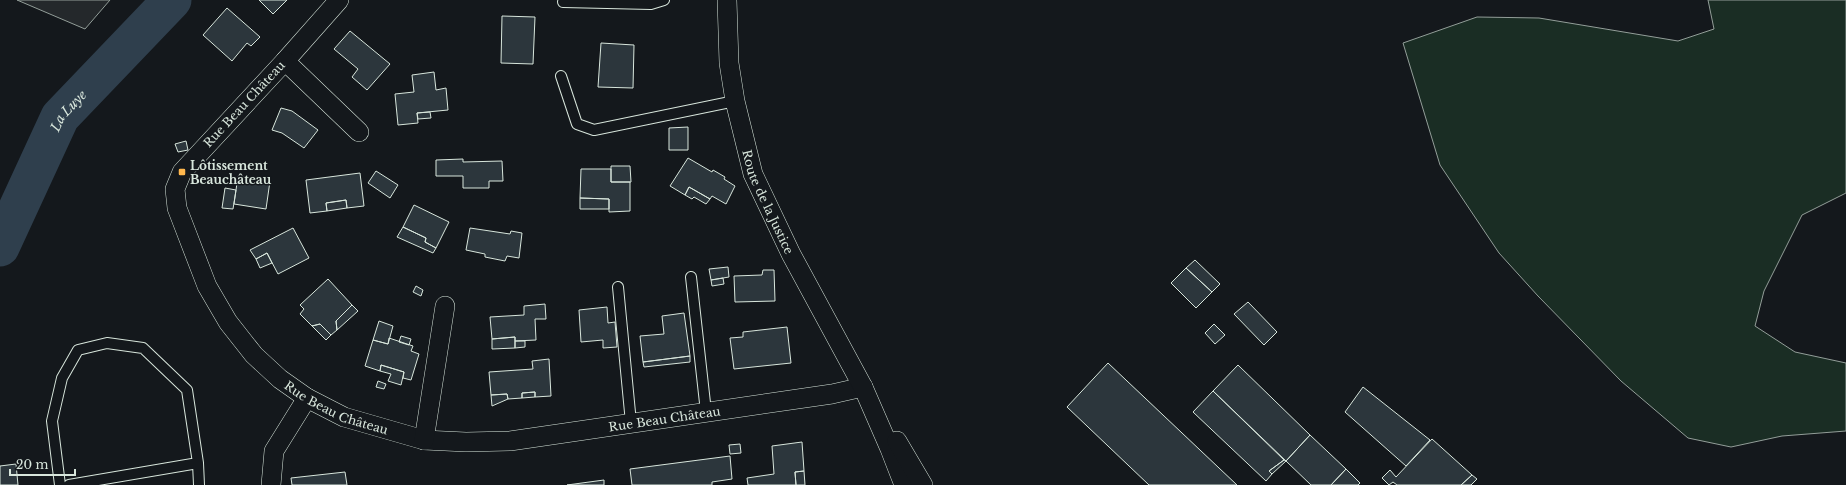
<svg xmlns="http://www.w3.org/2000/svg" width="1846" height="485" font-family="'Libre Baskerville',serif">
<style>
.green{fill:#1a2d24;stroke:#939e99}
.parking{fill:#24282b;stroke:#939e99}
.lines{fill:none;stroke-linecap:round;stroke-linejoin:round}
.river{stroke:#2f3f4d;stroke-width:39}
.building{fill:#2c363c;stroke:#d8e6dc}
.lane-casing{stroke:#d8e6dc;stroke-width:12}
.street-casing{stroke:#d8e6dc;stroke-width:20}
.lane{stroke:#14181c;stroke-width:10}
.street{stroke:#14181c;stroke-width:19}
.poi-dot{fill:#ffb74d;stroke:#14181c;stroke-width:1.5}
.labels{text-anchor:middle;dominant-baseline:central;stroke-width:3;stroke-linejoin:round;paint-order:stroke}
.street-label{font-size:12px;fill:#d8e6dc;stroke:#14181c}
.poi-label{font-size:12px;font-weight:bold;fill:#d8e6dc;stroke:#14181c;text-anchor:start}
.water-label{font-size:13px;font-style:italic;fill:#d8e6dc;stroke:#14181c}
</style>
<rect width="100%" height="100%" fill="#14181c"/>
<path class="green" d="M1708,0H1846V193L1802,215L1764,291L1755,326L1795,352L1846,363V431L1782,436L1731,447L1688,438L1621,381L1538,296L1499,253L1440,165L1403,43L1477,17L1539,18L1678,41L1714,29Z"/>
<path class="parking" d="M17,0H110L85,29Z"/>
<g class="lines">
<path class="river" id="s1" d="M0,247L60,117L172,0"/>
</g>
<path class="building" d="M259,0H287L273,14Z
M227,8L260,37L251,46L247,43L232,61L203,35Z
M502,16L535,17L533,64L501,63Z
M350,31L390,64L367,90L352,77L358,69L334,49Z
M601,43L634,45L633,88L598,87Z
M434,72L436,90L446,88L448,110L417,113L418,123L398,125L395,94L414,92L412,75Z
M281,108L292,111L318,130L304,148L282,133L272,130Z
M430,112L431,118L418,119L417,113Z
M688,127V150H669V128Z
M186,141L188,150L178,152L175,144Z
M688,158L712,172L713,170L725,177L724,179L735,186L726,204L712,196L710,199L689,187L685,195L670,186Z
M463,159V162L502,161L503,181H489V188H463V176H436V160Z
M611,166H630L631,182H611Z
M581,169H611V182H630V211L609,212V199L580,198Z
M376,171L398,185L390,198L368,183Z
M360,173L364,206L347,208L346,200L326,203L327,211L310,213L306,180Z
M238,176L270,181L266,209L234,204Z
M689,187L710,199L706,204L694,197L692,199L685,195Z
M225,188L236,190L233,209L222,208Z
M580,198L609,199V209H580Z
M346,200L347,208L327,211L326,203Z
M414,205L449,222L436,248L425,242L426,238L403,227Z
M403,227L426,238L425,242L436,248L433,253L397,237Z
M293,228L309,258L278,274L267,253L256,259L250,250Z
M470,228L510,234L511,231L522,233L519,258L507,256L505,261L485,257V254L466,250Z
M267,253L272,263L260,268L256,259Z
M1195,260L1220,284L1212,292L1186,268Z
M728,267L729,277L711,280L709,269Z
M1186,268L1212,292L1196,308L1171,283Z
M763,270H774L775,301L735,302L734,276L762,275Z
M723,278L724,284L712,286L711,280Z
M328,279L352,305L336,321L337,330L331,335L320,324L312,326L300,314L304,309L300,305Z
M416,286L423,290L421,296L413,292Z
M1248,302L1277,332L1264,345L1234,314Z
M545,304L546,319H535L536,340L515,341V337L492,339L490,317L524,315V306Z
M352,305L358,311L337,330L336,321Z
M607,307L608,323L615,322L617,347L603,348V340L581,342L579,310Z
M684,313L690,356L643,362L640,336L664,334L662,316Z
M379,321L393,326L388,344L373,340Z
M320,324L331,335L326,340L312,326Z
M1214,324L1225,335L1215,344L1205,333Z
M787,327L791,363L734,369L730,338L743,337V332Z
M401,336L411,339L409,345L399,342Z
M515,337V348L492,349V339Z
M389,338L413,346L411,351L419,354L411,380L403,378L404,372L381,365L380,371L365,366L373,340L388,344Z
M515,341H525V347L515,348Z
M690,356V362L644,367L643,362Z
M549,359L551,396L535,397V392L522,393V398L508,399L507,394L491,395L489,372L533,369L532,361Z
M1108,363L1237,485H1149L1067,407Z
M381,365L404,372L401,385L388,381L391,374L380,371Z
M1238,365L1310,435L1286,461L1213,391Z
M378,381L386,384L384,389L376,387Z
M1363,387L1430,440L1406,466L1345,412Z
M1213,391L1284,460L1269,471L1272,474L1266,481L1193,412Z
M535,392V397L522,398V393Z
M507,394L508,399L492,406L491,395Z
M1310,435L1346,469L1331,485H1311L1286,461Z
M1432,439L1472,475L1461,485H1397L1393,482L1389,485L1382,478L1390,470L1396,477Z
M802,442L804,471L795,472L796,485H748L747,478L774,474L772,446Z
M740,444L741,453L730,454L729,445Z
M730,456L732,479L712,482V485H632L630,469Z
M1284,460L1286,461L1272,474L1269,471Z
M16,464L18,485H0V466Z
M1346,469L1360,483L1358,485H1331Z
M804,471L805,485H796L795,472Z
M345,472L347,485H292L291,478Z
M1472,475L1477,479L1471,485H1461Z
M604,480V485H567Z"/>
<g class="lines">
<defs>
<path id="lane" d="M563,2L651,4L664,0
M561,76L577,124L594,130L735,101
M691,277L706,412
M618,287L631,423
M60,485L52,421L62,378L78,350L107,343L143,348L187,390L198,463L199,485
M69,485L198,463"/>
<g id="street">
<path id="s2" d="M339,0L285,61L182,172L175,189L177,208L207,286L228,322L254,355L280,379L307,398L344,417L424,440L466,442L510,441L832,394L863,387"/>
<path id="s3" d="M727,0L729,63L735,101L753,174L791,254L863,387L890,449L904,485"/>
<path d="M285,61L359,132"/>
<path d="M424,440L445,306"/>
<path d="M897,441L923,485"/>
<path d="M271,485L274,451L307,398"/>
</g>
</defs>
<use href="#lane" class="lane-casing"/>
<use href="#street" class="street-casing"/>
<use href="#lane" class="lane"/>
<use href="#street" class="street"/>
</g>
<rect class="poi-dot" x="178" y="168" width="8" height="8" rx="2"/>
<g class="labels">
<g class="street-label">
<text transform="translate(244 104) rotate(-47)">Rue Beau Château</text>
<text stroke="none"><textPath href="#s3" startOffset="208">Route de la Justice</textPath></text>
<text stroke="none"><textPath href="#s2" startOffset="537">Rue Beau Château</textPath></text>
<text stroke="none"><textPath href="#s2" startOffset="873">Rue Beau Château</textPath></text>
</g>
<g class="poi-label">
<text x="190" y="165">Lôtissement<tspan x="190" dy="14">Beauchâteau</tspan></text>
</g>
<g class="water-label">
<text stroke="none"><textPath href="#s1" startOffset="153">La Luye</textPath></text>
</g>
</g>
<path d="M10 469v6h65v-6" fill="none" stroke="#d8e6dc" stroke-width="2"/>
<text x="16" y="469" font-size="12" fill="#d8e6dc" stroke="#14181c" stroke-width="3" paint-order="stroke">20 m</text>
</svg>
